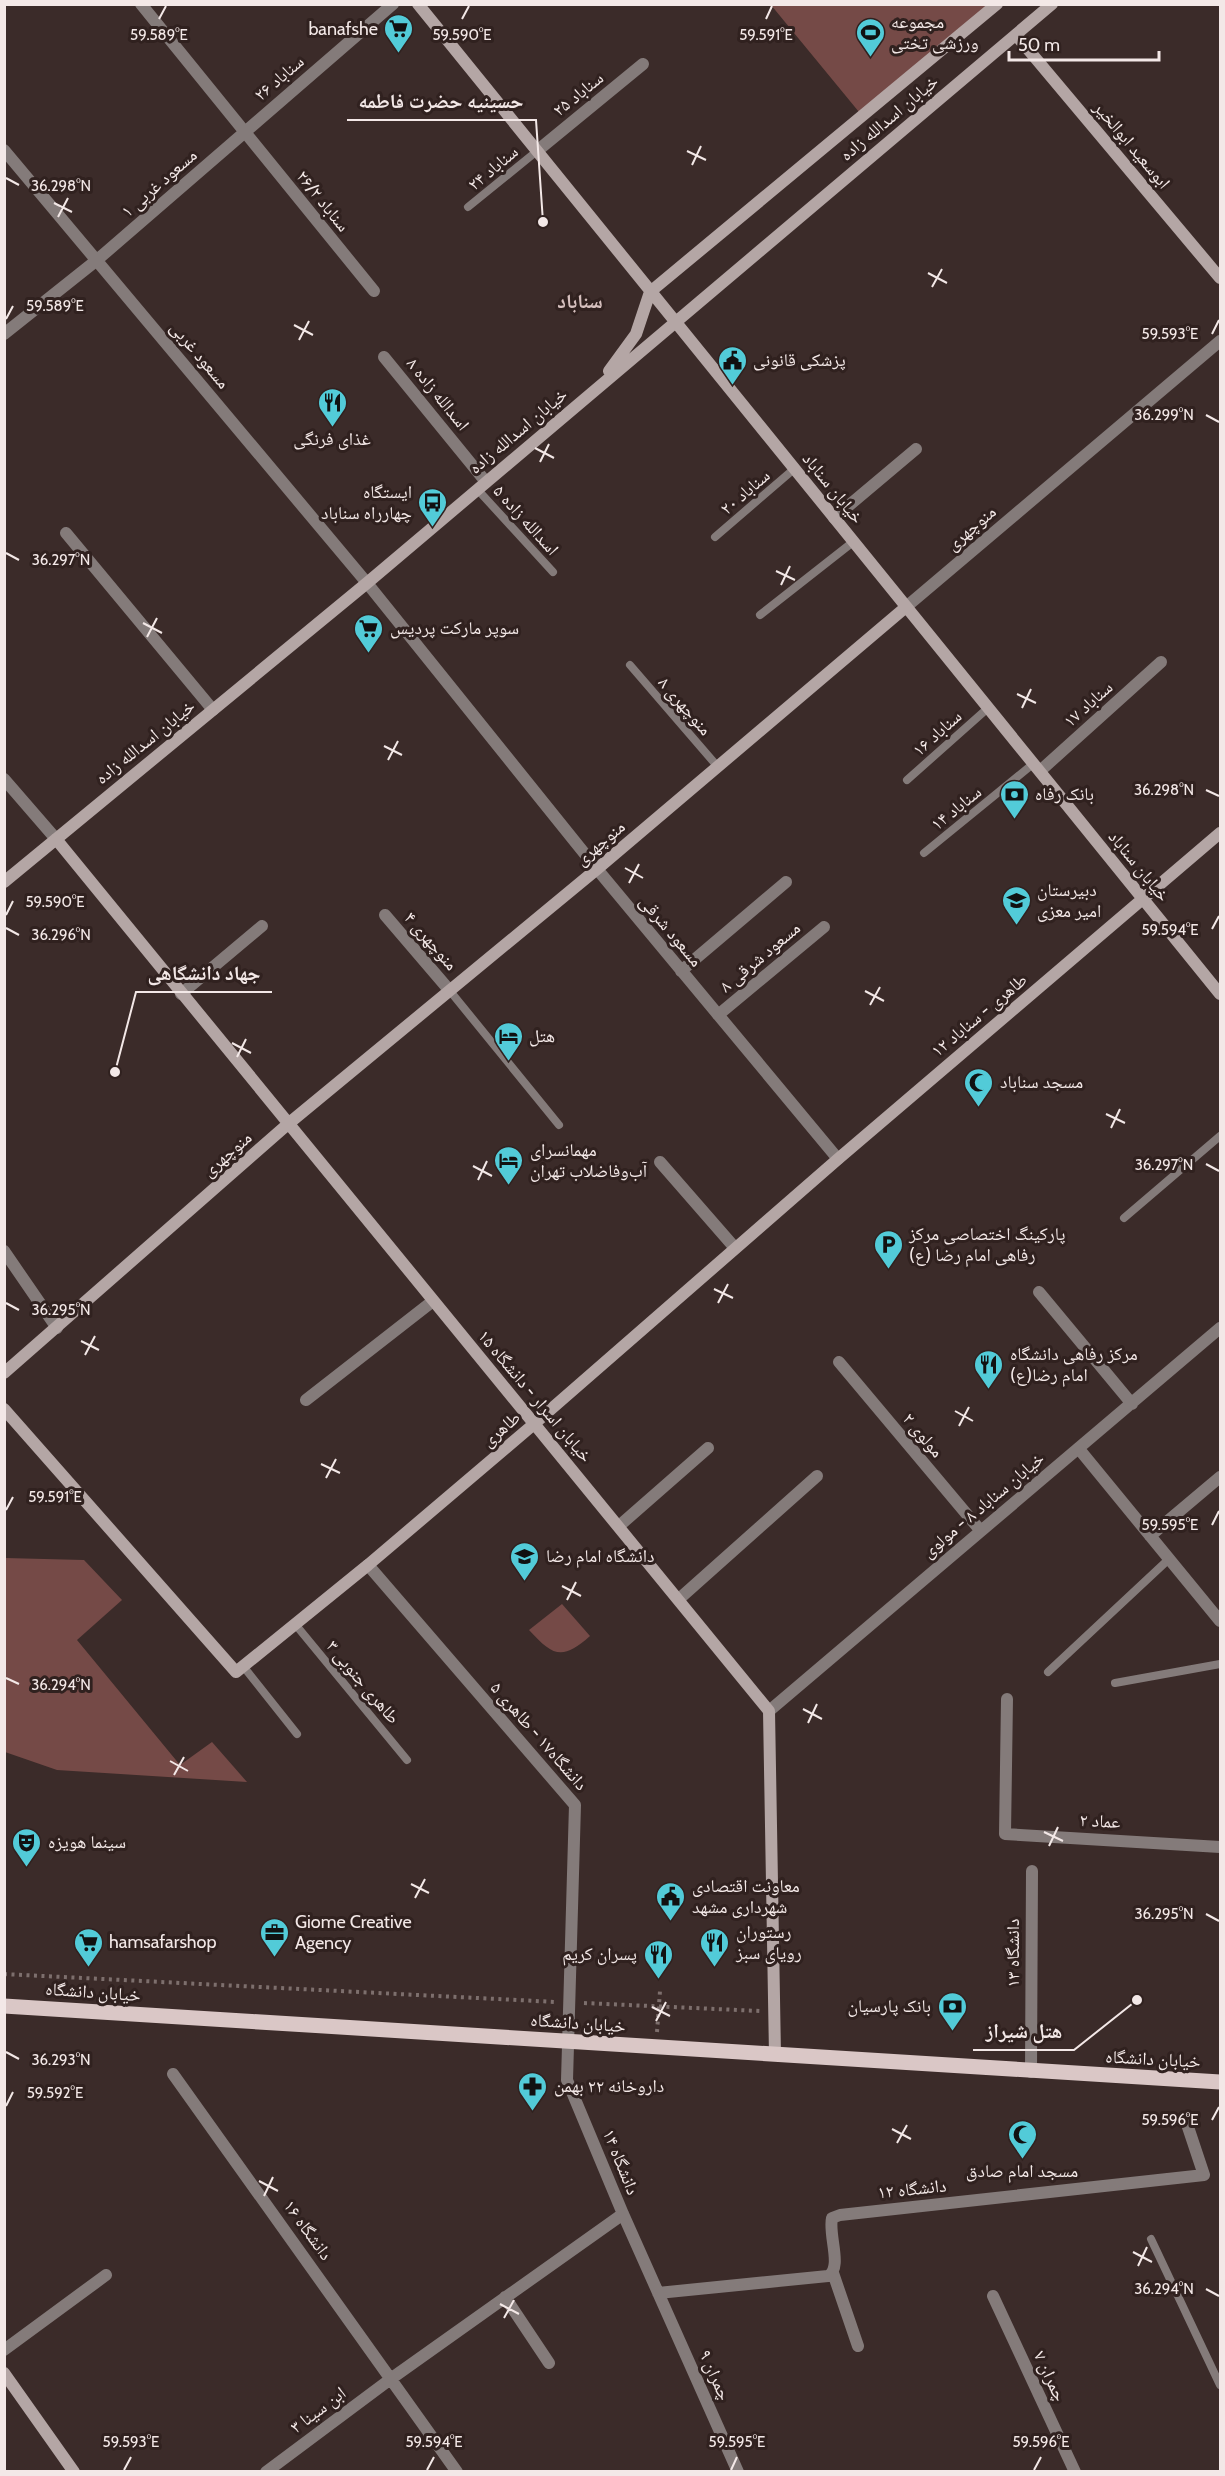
<svg xmlns="http://www.w3.org/2000/svg" width="1225" height="2476" font-family="Cabin,'Noto Naskh Arabic',sans-serif">
<style>
.green{fill:#754a47}
.lines{fill:none;stroke-linecap:round;stroke-linejoin:round}
.path{stroke:#7d6f6d;stroke-width:4;stroke-dasharray:3 4.5;stroke-linecap:butt}
.lane{stroke:#847b7a;stroke-width:8}
.street{stroke:#847b7a;stroke-width:12}
.secondary{stroke:#b4a6a5;stroke-width:12}
.primary{stroke:#dac7c6;stroke-width:15}
.ticks{fill:none;stroke:#f3e8e7;stroke-width:2}
.labels{text-anchor:middle;dominant-baseline:central;stroke-width:6;stroke-linejoin:round;paint-order:stroke}
.poi-label{font-size:18px;fill:#f3e8e7;stroke:#30211f;text-anchor:start}
.street-label{font-size:18px;fill:#f3e8e7;stroke:#30211f}
.neighbourhood-label{font-size:20px;font-weight:bold;fill:#d6c0be;stroke:#30211f}
.ticks-label{font-size:15px;text-anchor:middle;fill:#f3e8e7;stroke:#30211f;stroke-width:6;stroke-linejoin:round;paint-order:stroke}
.leader{fill:none;stroke:#f3e8e7;stroke-width:2}
.callout-dot{fill:#f3e8e7;stroke:#30211f;stroke-width:2}
.callout-label{font-size:20px;text-anchor:middle;font-weight:bold;fill:#f3e8e7;stroke:#30211f;stroke-width:6;stroke-linejoin:round;paint-order:stroke}
</style>
<rect width="100%" height="100%" fill="#3b2b29"/>
<path class="green" d="M771,5H989L859,112Z
M5,1558L84,1560L122,1600L77,1640L180,1765L212,1742L247,1782L57,1770L5,1752Z
M562,1604L590,1636C562,1661 553,1656 529,1630Z"/>
<g class="lines">
<path class="path" d="M4,1974L556,2002
M584,2003L760,2011
M657,2032L660,1991"/>
<path class="lane" d="M468,207L537,151
M477,489L553,572
M715,537L794,469
M760,615L853,542
M630,665L718,767
M907,780L988,708
M924,853L1033,764
M450,991L559,1125
M1124,1218L1220,1136
M295,1624L407,1760
M243,1666L297,1734
M1048,1672L1169,1559
M1115,1683L1220,1664
M1151,2239L1220,2385"/>
<path class="street" d="M141,4L374,291
M4,150L367,583L597,869L838,1159
M537,151L643,64
M4,334L97,260L393,4
M384,357L486,482
M834,518L916,449
M66,533L213,710
M906,607L1220,341
M1040,771L1161,662
M4,779L56,839
M385,915L450,991
M681,971L786,882
M181,994L262,926
M718,1015L824,927
M660,1162L735,1248
M4,1251L57,1328
M1039,1292L1132,1404
M839,1362L980,1530
M306,1400L433,1301
M1079,1449L1220,1621
M619,1526L708,1448
M1150,1536L1220,1477
M368,1565L575,1805L567,2080L623,2214L738,2472
M679,1599L817,1476
M1007,1699L1005,1834L1220,1847
M769,1711L1220,1328
M1031,2072L1032,1871
M173,2074L457,2472
M833,2273L858,2346
M658,2293L828,2276C843,2268 828,2235 832,2218L840,2215L1204,2175L1185,2118
M993,2296L1075,2472
M505,2297L549,2363
M4,2350L106,2275
M266,2472L392,2378L623,2214"/>
<path class="secondary" d="M418,4L1220,994
M1016,35L1220,278
M609,371L636,334L650,292L997,4
M56,839L769,1711L775,2055
M4,882L367,583L1052,4
M4,1373L288,1124L597,869L906,607
M4,1409L236,1672L368,1565L534,1424L838,1159L1220,833
M4,2373L74,2472"/>
<path class="primary" d="M4,2006L1220,2082"/>
</g>
<path class="ticks" d="M159,19L166,6M462,19L469,6M766,19L772,6M687,151L706,160M692,165L701,146M6,178L19,185M54,203L72,212M58,217L68,198M928,273L947,283M932,287L942,269M6,319L13,306M294,325L313,335M1212,334L1219,320M299,340L309,321M1206,415L1219,422M535,448L554,458M540,462L549,444M6,553L19,560M776,571L795,580M781,585L790,566M143,623L162,633M147,637L157,618M1017,694L1036,703M1022,708L1031,689M384,746L402,755M388,760L398,741M1206,790L1219,796M625,868L643,878M629,883L639,864M6,915L13,901M6,928L19,935M1212,929L1219,916M865,991L884,1001M870,1005L880,987M232,1043L251,1053M237,1057L246,1039M1106,1114L1125,1123M1111,1128L1120,1109M1206,1164L1219,1171M473,1166L492,1176M478,1180L487,1161M714,1289L733,1298M6,1303L19,1310M718,1303L728,1284M81,1341L99,1350M85,1355L95,1336M955,1411L973,1421M959,1426L969,1407M321,1464L340,1473M326,1478L336,1459M6,1510L13,1497M1212,1525L1219,1511M562,1586L581,1596M567,1600L576,1582M6,1678L19,1684M803,1709L822,1719M808,1723L817,1704M170,1761L188,1771M174,1775L184,1757M1044,1832L1063,1841M1049,1846L1058,1827M411,1884L429,1893M415,1898L425,1879M1206,1914L1219,1921M652,2007L670,2016M656,2021L666,2002M6,2052L19,2059M6,2106L13,2092M1212,2120L1219,2107M892,2129L911,2139M897,2143L907,2125M259,2181L278,2191M264,2196L273,2177M1133,2252L1152,2262M1138,2266L1147,2247M1206,2289L1219,2296M500,2304L519,2314M504,2318L514,2300M124,2470L131,2457M427,2470L434,2457M731,2470L737,2457M1034,2470L1041,2457"/>
<defs>
<symbol id="supermarket-pin" viewBox="-11 -11 22 30"><path d="M0 17L-7.5 6A9.5 9.5 0 1 1 7.5 6Z" fill="#52cbd8" stroke="#30211f"/><path d="M-6-5.5h2.5l.6 2H6L4.5 2H-2.5L-4.4-4H-6ZM-1.5 3.2a1.3 1.3 0 1 0 .1 0ZM3 3.2a1.3 1.3 0 1 0 .1 0Z" fill="#111"/></symbol>
<symbol id="stadium-pin" viewBox="-11 -11 22 30"><path d="M0 17L-7.5 6A9.5 9.5 0 1 1 7.5 6Z" fill="#52cbd8" stroke="#30211f"/><path d="M0-5a6.5 5 0 1 0 0 10a6.5 5 0 1 0 0-10ZM-3.5-1.8h7v3.6h-7Z" fill="#111"/></symbol>
<symbol id="civic-pin" viewBox="-11 -11 22 30"><path d="M0 17L-7.5 6A9.5 9.5 0 1 1 7.5 6Z" fill="#52cbd8" stroke="#30211f"/><path d="M-.6-6.5H3V-4.5H.6V-3L4-1V1h2V6H-6V1h2V-1L-.6-3ZM-1.2 2.5V6h2.4V2.5Z" fill="#111"/></symbol>
<symbol id="restaurant-pin" viewBox="-11 -11 22 30"><path d="M0 17L-7.5 6A9.5 9.5 0 1 1 7.5 6Z" fill="#52cbd8" stroke="#30211f"/><path d="M-5-6h1v4h1v-4h1v4h1v-4h1v5L-1.5 .5V6h-2V.5L-5-1ZM5-6V6H3V1.5H1.5Q1.5-4 5-6Z" fill="#111"/></symbol>
<symbol id="bus-pin" viewBox="-11 -11 22 30"><path d="M0 17L-7.5 6A9.5 9.5 0 1 1 7.5 6Z" fill="#52cbd8" stroke="#30211f"/><path d="M-5-6H5V4H4V6H2V4H-2V6H-4V4H-5ZM-3.5-4V0h7V-4ZM-3.5 1.2v1.5H-2V1.2ZM2 1.2v1.5H3.5V1.2Z" fill="#111"/></symbol>
<symbol id="bank-pin" viewBox="-11 -11 22 30"><path d="M0 17L-7.5 6A9.5 9.5 0 1 1 7.5 6Z" fill="#52cbd8" stroke="#30211f"/><path d="M-6-4H6V4H-6ZM0-2.3a2.3 2.3 0 1 0 0 4.6a2.3 2.3 0 1 0 0-4.6Z" fill="#111"/></symbol>
<symbol id="school-pin" viewBox="-11 -11 22 30"><path d="M0 17L-7.5 6A9.5 9.5 0 1 1 7.5 6Z" fill="#52cbd8" stroke="#30211f"/><path d="M0-5L7-2L0 1L-7-2ZM-4 1L0 2.5L4 1V4Q0 6-4 4Z" fill="#111"/></symbol>
<symbol id="hotel-pin" viewBox="-11 -11 22 30"><path d="M0 17L-7.5 6A9.5 9.5 0 1 1 7.5 6Z" fill="#52cbd8" stroke="#30211f"/><path d="M-6-4.5h1.5V1H6V5H4.5V3h-9V5H-6ZM-4 0a1.8 1.8 0 1 1 3.6 0ZM.5 0V-2.5h3Q6-2.5 6 0Z" fill="#111"/></symbol>
<symbol id="mosque-pin" viewBox="-11 -11 22 30"><path d="M0 17L-7.5 6A9.5 9.5 0 1 1 7.5 6Z" fill="#52cbd8" stroke="#30211f"/><path d="M3.5-4.9A6 6 0 1 0 3.5 4.9A5 5 0 1 1 3.5-4.9Z" fill="#111"/></symbol>
<symbol id="parking-pin" viewBox="-11 -11 22 30"><path d="M0 17L-7.5 6A9.5 9.5 0 1 1 7.5 6Z" fill="#52cbd8" stroke="#30211f"/><path d="M-3.5-5.5H1a3.5 3.5 0 0 1 0 7H-1V5.5H-3.5ZM-1-3.4V-.6H.8a1.4 1.4 0 0 0 0-2.8Z" fill="#111"/></symbol>
<symbol id="university-pin" viewBox="-11 -11 22 30"><path d="M0 17L-7.5 6A9.5 9.5 0 1 1 7.5 6Z" fill="#52cbd8" stroke="#30211f"/><path d="M0-5L7-2L0 1L-7-2ZM-4 1L0 2.5L4 1V4Q0 6-4 4Z" fill="#111"/></symbol>
<symbol id="theatre-pin" viewBox="-11 -11 22 30"><path d="M0 17L-7.5 6A9.5 9.5 0 1 1 7.5 6Z" fill="#52cbd8" stroke="#30211f"/><path d="M-5-5.5Q0-4 5-5.5V0Q5 5 0 6Q-5 5-5 0ZM-3.3-2.5H-1v1.5H-3.3ZM1-2.5H3.3v1.5H1ZM-2.8 1Q0 5.5 2.8 1Z" fill="#111"/></symbol>
<symbol id="office-pin" viewBox="-11 -11 22 30"><path d="M0 17L-7.5 6A9.5 9.5 0 1 1 7.5 6Z" fill="#52cbd8" stroke="#30211f"/><path d="M-6-3h4V-5.5h4V-3h4V5H-6ZM-1-4.5V-3h2v-1.5ZM-6 0V1H6V0Z" fill="#111"/></symbol>
<symbol id="pharmacy-pin" viewBox="-11 -11 22 30"><path d="M0 17L-7.5 6A9.5 9.5 0 1 1 7.5 6Z" fill="#52cbd8" stroke="#30211f"/><path d="M-2-6h4v4h4v4h-4v4h-4v-4h-4v-4h4Z" fill="#111"/></symbol>
</defs>
<g fill-rule="evenodd">
<use href="#supermarket-pin" x="382" y="12" width="33" height="45"/>
<use href="#stadium-pin" x="854" y="16" width="33" height="45"/>
<use href="#civic-pin" x="716" y="344" width="33" height="45"/>
<use href="#restaurant-pin" x="316" y="386" width="33" height="45"/>
<use href="#bus-pin" x="416" y="486" width="33" height="45"/>
<use href="#supermarket-pin" x="352" y="612" width="33" height="45"/>
<use href="#bank-pin" x="998" y="778" width="33" height="45"/>
<use href="#school-pin" x="1000" y="884" width="33" height="45"/>
<use href="#hotel-pin" x="492" y="1020" width="33" height="45"/>
<use href="#mosque-pin" x="962" y="1066" width="33" height="45"/>
<use href="#hotel-pin" x="492" y="1144" width="33" height="45"/>
<use href="#parking-pin" x="872" y="1228" width="33" height="45"/>
<use href="#restaurant-pin" x="972" y="1348" width="33" height="45"/>
<use href="#university-pin" x="508" y="1540" width="33" height="45"/>
<use href="#theatre-pin" x="10" y="1826" width="33" height="45"/>
<use href="#civic-pin" x="654" y="1880" width="33" height="45"/>
<use href="#office-pin" x="258" y="1916" width="33" height="45"/>
<use href="#supermarket-pin" x="72" y="1926" width="33" height="45"/>
<use href="#restaurant-pin" x="698" y="1926" width="33" height="45"/>
<use href="#restaurant-pin" x="642" y="1938" width="33" height="45"/>
<use href="#bank-pin" x="936" y="1990" width="33" height="45"/>
<use href="#pharmacy-pin" x="516" y="2070" width="33" height="45"/>
<use href="#mosque-pin" x="1006" y="2118" width="33" height="45"/>
</g>
<g class="labels">
<g class="poi-label">
<text x="891" y="22">مجموعه<tspan x="891" dy="21">ورزشی تختی</tspan></text>
<text x="378" y="29" text-anchor="end">banafshe</text>
<text x="753" y="360">پزشکی قانونی</text>
<text x="332" y="439" text-anchor="middle">غذای فرنگی</text>
<text x="412" y="492" text-anchor="end">ایستگاه<tspan x="412" dy="21">چهارراه سناباد</tspan></text>
<text x="390" y="628">سوپر مارکت پردیس</text>
<text x="1035" y="794">بانک رفاه</text>
<text x="1037" y="890">دبیرستان<tspan x="1037" dy="21">امیر معزی</tspan></text>
<text x="529" y="1036">هتل</text>
<text x="1000" y="1082">مسجد سناباد</text>
<text x="530" y="1150">مهمانسرای<tspan x="530" dy="21">آب‌و‌فاضلاب تهران</tspan></text>
<text x="909" y="1234">پارکینگ اختصاصی مرکز<tspan x="909" dy="21">رفاهی امام رضا (ع)</tspan></text>
<text x="1010" y="1354">مرکز رفاهی دانشگاه<tspan x="1010" dy="21">امام رضا(ع)</tspan></text>
<text x="546" y="1556">دانشگاه امام رضا</text>
<text x="48" y="1842">سینما هویزه</text>
<text x="692" y="1886">معاونت اقتصادی<tspan x="692" dy="21">شهرداری مشهد</tspan></text>
<text x="295" y="1922">Giome Creative<tspan x="295" dy="21">Agency</tspan></text>
<text x="736" y="1932">رستوران<tspan x="736" dy="21">رویای سبز</tspan></text>
<text x="109" y="1942">hamsafarshop</text>
<text x="637" y="1954" text-anchor="end">پسران کریم</text>
<text x="931" y="2006" text-anchor="end">بانک پارسیان</text>
<text x="554" y="2086">داروخانه ۲۲ بهمن</text>
<text x="1022" y="2171" text-anchor="middle">مسجد امام صادق</text>
</g>
<g class="street-label">
<text transform="translate(279 78) rotate(-41)">سناباد ۲۶</text>
<text transform="translate(578 94) rotate(-39)">سناباد ۲۵</text>
<text transform="translate(889 118) rotate(-40)">خیابان اسدالله زاده</text>
<text transform="translate(1132 145) rotate(50)">ابوسعید ابوالخیر</text>
<text transform="translate(493 168) rotate(-40)">سناباد ۲۴</text>
<text transform="translate(159 183) rotate(-41)">مسعود غربی ۱</text>
<text transform="translate(323 201) rotate(51)">سناباد ۲۶/۲</text>
<text transform="translate(200 355) rotate(50)">مسعود غربی</text>
<text transform="translate(438 394) rotate(51)">اسدالله زاده ۸</text>
<text transform="translate(518 431) rotate(-40)">خیابان اسدالله زاده</text>
<text transform="translate(833 488) rotate(51)">خیابان سناباد</text>
<text transform="translate(745 492) rotate(-41)">سناباد ۲۰</text>
<text transform="translate(526 520) rotate(48)">اسدالله زاده ۵</text>
<text transform="translate(971 528) rotate(-40)">منوچهری</text>
<text transform="translate(1088 704) rotate(-42)">سناباد ۱۷</text>
<text transform="translate(685 706) rotate(49)">منوچهری ۸</text>
<text transform="translate(937 733) rotate(-42)">سناباد ۱۶</text>
<text transform="translate(145 742) rotate(-39)">خیابان اسدالله زاده</text>
<text transform="translate(956 808) rotate(-39)">سناباد ۱۴</text>
<text transform="translate(600 843) rotate(-40)">منوچهری</text>
<text transform="translate(1139 866) rotate(51)">خیابان سناباد</text>
<text transform="translate(671 931) rotate(50)">مسعود شرقی</text>
<text transform="translate(431 941) rotate(49)">منوچهری ۴</text>
<text transform="translate(760 957) rotate(-40)">مسعود شرقی ۸</text>
<text transform="translate(979 1015) rotate(-40)">طاهری - سناباد ۱۲</text>
<text transform="translate(227 1154) rotate(-41)">منوچهری</text>
<text transform="translate(535 1396) rotate(50)">خیابان اسرار - دانشگاه ۱۵</text>
<text transform="translate(501 1429) rotate(-40)">طاهری</text>
<text transform="translate(923 1435) rotate(50)">مولوی ۲</text>
<text transform="translate(983 1505) rotate(-40)">خیابان سناباد ۸ - مولوی</text>
<text transform="translate(363 1682) rotate(50)">طاهری جنوبی ۳</text>
<text transform="translate(539 1736) rotate(49)">دانشگاه۱۷ - طاهری ۵</text>
<text transform="translate(1100 1821) rotate(3)">عماد ۲</text>
<text transform="translate(1013 1953) rotate(-90)">دانشگاه ۱۳</text>
<text transform="translate(93 1992) rotate(4)">خیابان دانشگاه</text>
<text transform="translate(578 2023) rotate(4)">خیابان دانشگاه</text>
<text transform="translate(1153 2059) rotate(3)">خیابان دانشگاه</text>
<text transform="translate(621 2162) rotate(68)">دانشگاه ۱۴</text>
<text transform="translate(912 2189) rotate(-6)">دانشگاه ۱۲</text>
<text transform="translate(308 2230) rotate(54)">دانشگاه ۱۶</text>
<text transform="translate(715 2375) rotate(66)">چمران ۹</text>
<text transform="translate(1050 2376) rotate(65)">چمران ۷</text>
<text transform="translate(318 2410) rotate(-37)">ابن سینا ۳</text>
</g>
<g class="neighbourhood-label">
<text x="580" y="301">سناباد</text>
</g>
</g>
<g class="ticks-label">
<text x="159" y="40">59.589°E</text>
<text x="462" y="40">59.590°E</text>
<text x="766" y="40">59.591°E</text>
<text x="61" y="191">36.298°N</text>
<text x="55" y="311">59.589°E</text>
<text x="1170" y="339">59.593°E</text>
<text x="1164" y="420">36.299°N</text>
<text x="61" y="565">36.297°N</text>
<text x="1164" y="795">36.298°N</text>
<text x="55" y="907">59.590°E</text>
<text x="1170" y="935">59.594°E</text>
<text x="61" y="940">36.296°N</text>
<text x="1164" y="1170">36.297°N</text>
<text x="61" y="1315">36.295°N</text>
<text x="55" y="1502">59.591°E</text>
<text x="1170" y="1530">59.595°E</text>
<text x="61" y="1690">36.294°N</text>
<text x="1164" y="1919">36.295°N</text>
<text x="61" y="2065">36.293°N</text>
<text x="55" y="2098">59.592°E</text>
<text x="1170" y="2125">59.596°E</text>
<text x="1164" y="2294">36.294°N</text>
<text x="131" y="2447">59.593°E</text>
<text x="434" y="2447">59.594°E</text>
<text x="737" y="2447">59.595°E</text>
<text x="1041" y="2447">59.596°E</text>
</g>
<path class="leader" d="M543 222L536 120H347M115 1072L136 992H272M1137 2000L1074 2050H973"/>
<g class="callout-dot">
<circle cx="543" cy="222" r="6"/>
<circle cx="115" cy="1072" r="6"/>
<circle cx="1137" cy="2000" r="6"/>
</g>
<g class="callout-label">
<text x="441" y="108">حسینیه حضرت فاطمه</text>
<text x="204" y="980">جهاد دانشگاهی</text>
<text x="1024" y="2038">هتل شیراز</text>
</g>
<rect width="1225" height="2476" fill="none" stroke="#f3e8e7" stroke-width="12"/>
<path d="M1009 51v9h150v-9" fill="none" stroke="#f3e8e7" stroke-width="3"/>
<text x="1018" y="51" font-size="18" fill="#f3e8e7" stroke="#30211f" stroke-width="4.5" paint-order="stroke">50 m</text>
</svg>
